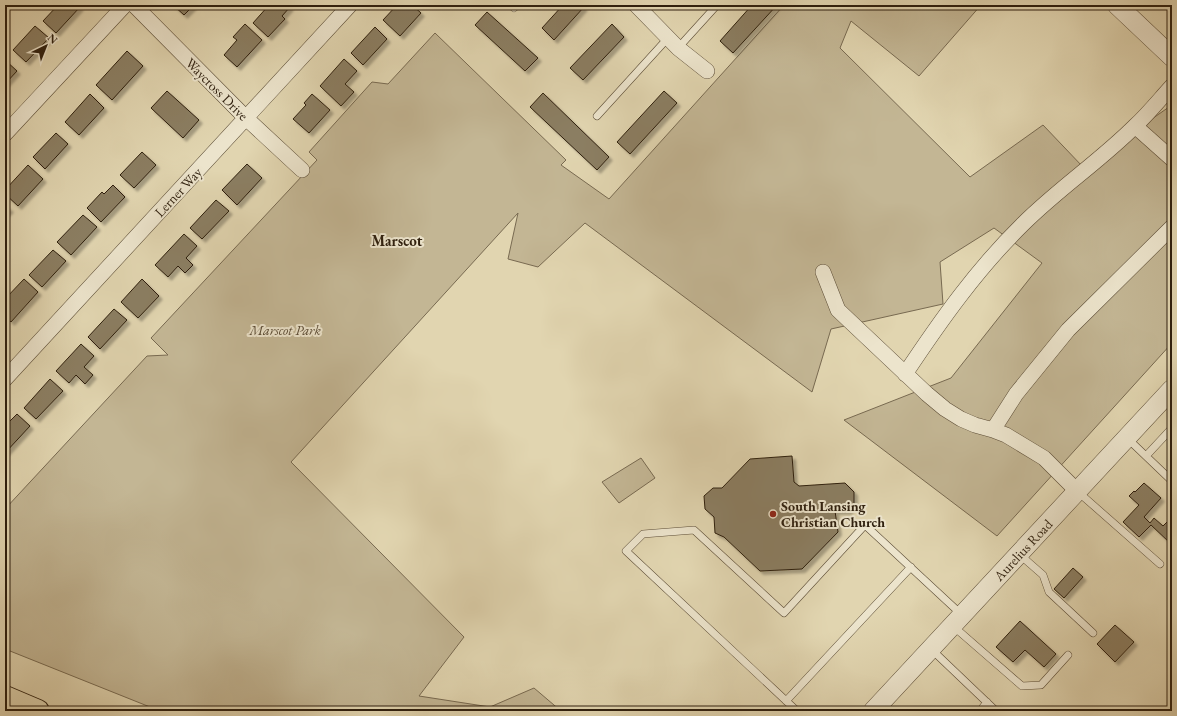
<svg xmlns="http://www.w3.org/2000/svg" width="1177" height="716" font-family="'EB Garamond',serif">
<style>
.green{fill:#c3b694;stroke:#786a51}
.building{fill:#8b7e62;stroke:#2e1f0e;filter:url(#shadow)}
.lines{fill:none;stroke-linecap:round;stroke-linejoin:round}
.service-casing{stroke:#5b4c36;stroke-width:8}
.minor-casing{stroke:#5b4c36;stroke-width:16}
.tertiary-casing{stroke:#5b4c36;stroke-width:20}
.motorway-casing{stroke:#2e1f0e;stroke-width:24}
.service{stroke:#ece4cc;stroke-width:7}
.minor{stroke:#ece4cc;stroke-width:15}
.tertiary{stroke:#ece4cc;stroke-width:19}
.motorway{stroke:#e1d5b0;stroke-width:22}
.poi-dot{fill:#8f2418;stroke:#ece4cc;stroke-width:1.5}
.labels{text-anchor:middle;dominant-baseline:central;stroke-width:4;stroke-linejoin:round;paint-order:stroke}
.street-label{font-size:14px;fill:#2e1f0e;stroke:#ece4cc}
.park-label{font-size:14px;font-style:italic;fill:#5b4c36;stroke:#ece4cc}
.poi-label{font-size:14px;font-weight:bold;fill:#2e1f0e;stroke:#ece4cc;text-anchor:start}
.neighbourhood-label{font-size:15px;font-weight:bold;fill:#2e1f0e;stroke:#ece4cc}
</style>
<defs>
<filter id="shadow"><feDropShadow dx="3.5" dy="3.5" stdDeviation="1" flood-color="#0004"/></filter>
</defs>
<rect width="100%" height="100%" fill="#e1d5b0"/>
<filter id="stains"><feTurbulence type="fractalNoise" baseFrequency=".005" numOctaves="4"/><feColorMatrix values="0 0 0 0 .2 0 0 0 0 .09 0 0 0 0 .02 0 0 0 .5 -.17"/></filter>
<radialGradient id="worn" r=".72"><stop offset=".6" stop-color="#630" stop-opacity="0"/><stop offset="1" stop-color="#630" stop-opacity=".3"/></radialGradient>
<path class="green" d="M784,5H981L919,76L851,21L840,48L970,177L1043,125L1083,167L1169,107L1172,110V343L997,536L844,420L951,378L1042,263L994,228L940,262L943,304L831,329L812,392L585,223L538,267L508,259L518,213L291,462L464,637L419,696L490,707L534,688L561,711H160L5,649V509L147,356L168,355L151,338L317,160L309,152L372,82L388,84L435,33L566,160L561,165L609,199Z
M641,458L655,478L619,503L602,482Z"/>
<path class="building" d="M58,5H77L80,7L56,33L43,21Z
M173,5H194L184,15Z
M269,5H288L290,7L282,16L285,19L268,37L253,23Z
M397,5H412L421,13L400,36L383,20Z
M563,5H581L584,7L554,40L542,28Z
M752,5H777L733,53L720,41Z
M487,12L538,58L525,71L475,25Z
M245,24L262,40L237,67L224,55L237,40L233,37Z
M612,24L624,37L583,80L570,68Z
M35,26L49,38L26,62L13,50Z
M375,27L387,39L363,65L351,53Z
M127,51L143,66L112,100L96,85Z
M344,59L357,71L345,84L354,92L341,106L320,86Z
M5,60L17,71L5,84Z
M167,91L199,120L183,138L151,108Z
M664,91L677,103L630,154L617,142Z
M543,93L609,157L597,170L530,107Z
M90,94L104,108L79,135L65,122Z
M312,94L330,110L309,133L293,119L306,105L304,103Z
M56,133L68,144L45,169L33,157Z
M142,152L156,165L134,188L120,175Z
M247,164L262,178L237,205L222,190Z
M28,165L43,179L18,206L5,194V190Z
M113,185L125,197L101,222L87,208L102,192L104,194Z
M216,200L229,211L202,239L190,228Z
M5,205L10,209L5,214Z
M83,215L97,227L71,255L57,242Z
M184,234L197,246L186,258L193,265L185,273L178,266L168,277L155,265Z
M53,250L66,261L42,287L29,275Z
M24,279L38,292L11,322L5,316V299Z
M142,279L159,296L138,318L121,302Z
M114,309L127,320L100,349L88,337Z
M81,344L94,356L84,367L93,375L85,384L76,375L69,383L56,371Z
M50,379L63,391L36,419L24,408Z
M17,414L30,426L5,453V426Z
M792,456L794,482L799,486L845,483L854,492V503L848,511H835L838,532L802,569L760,571L724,537L715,533L714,517L705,509L704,496L713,488H722L750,459Z
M1144,483L1161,498L1144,517L1150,523L1154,518L1163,526L1167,522L1170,525L1172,523V540L1170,543L1151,525L1139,537L1123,522L1139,505L1129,496L1134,491L1135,492Z
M1073,568L1083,577L1064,598L1054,589Z
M1020,621L1056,654L1044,667L1025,650L1013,662L996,647Z
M1115,625L1134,642L1115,662L1097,644Z"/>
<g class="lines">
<defs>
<path id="service" d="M514,8L517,5
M678,48L717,5
M597,116L668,38
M1127,438L1172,481
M1146,456L1172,428
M1077,491L1160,564
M1019,554L1043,575L1049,592L1093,633
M953,626L1022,686L1041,685L1068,655
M931,649L996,711
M786,701L911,567
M797,711L626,551L643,534L694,530L784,613L865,525L962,615
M980,711L987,702"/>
<path id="minor" d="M134,5L246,118L302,170
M636,5L678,48L707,71
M1135,126L1172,159
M5,134L125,5
M823,272L838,310L927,394L945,409L961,419L975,425L993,430L1006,435L1044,458L1077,491
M905,374C941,320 977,269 1023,224C1058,189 1100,161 1135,126C1148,114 1160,99 1172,86
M5,379L350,5
M993,430L1016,394L1068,330L1172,227"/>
<path id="tertiary" d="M1117,5L1172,57
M873,711L1172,389"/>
<path id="motorway" d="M5,697L38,711"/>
</defs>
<use href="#service" class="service-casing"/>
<use href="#minor" class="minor-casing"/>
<use href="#tertiary" class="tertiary-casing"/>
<use href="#motorway" class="motorway-casing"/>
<use href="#service" class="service"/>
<use href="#minor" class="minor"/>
<use href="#tertiary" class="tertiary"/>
<use href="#motorway" class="motorway"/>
</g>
<circle class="poi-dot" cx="773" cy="514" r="4"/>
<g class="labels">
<g class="street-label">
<text transform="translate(217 89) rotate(45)">Waycross Drive</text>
<text transform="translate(178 192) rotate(-47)">Lerner Way</text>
<text transform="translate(1023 550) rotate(-47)">Aurelius Road</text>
</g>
<g class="park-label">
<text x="285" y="330">Marscot Park</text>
</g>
<g class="poi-label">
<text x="781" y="506">South Lansing<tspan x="781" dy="16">Christian Church</tspan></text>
</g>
<g class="neighbourhood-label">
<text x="397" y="240">Marscot</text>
</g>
</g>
<rect width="1177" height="716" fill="none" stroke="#e1d5b0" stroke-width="20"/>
<rect x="6" y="6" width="1165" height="704" fill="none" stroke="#2e1f0e" stroke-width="2"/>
<rect x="10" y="10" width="1157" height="696" fill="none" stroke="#2e1f0e"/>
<g transform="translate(46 46) rotate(43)" stroke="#ece4cc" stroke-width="3" paint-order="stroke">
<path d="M0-3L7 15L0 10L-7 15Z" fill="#2e1f0e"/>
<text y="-6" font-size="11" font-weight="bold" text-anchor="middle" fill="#2e1f0e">N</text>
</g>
<rect width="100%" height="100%" filter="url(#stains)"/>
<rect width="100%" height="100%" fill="url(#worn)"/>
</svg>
